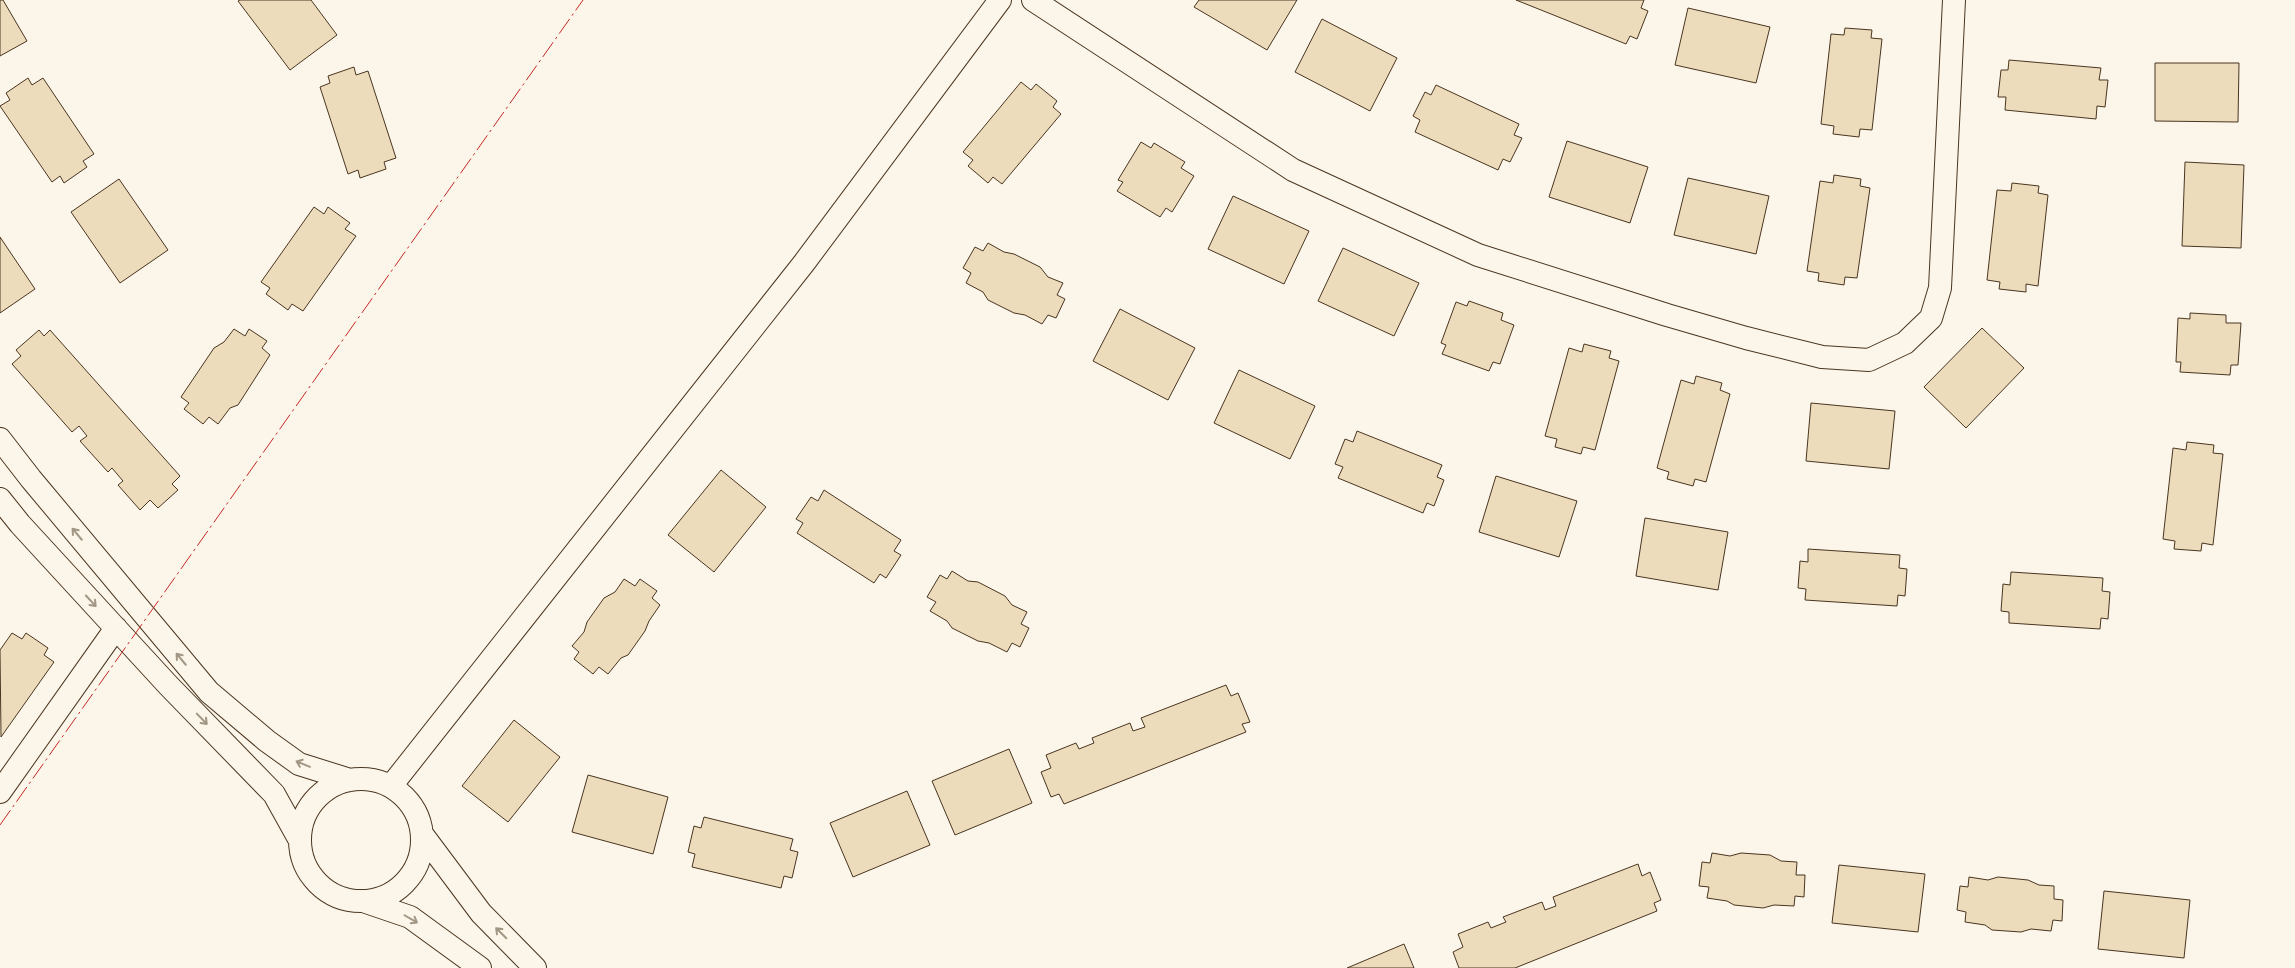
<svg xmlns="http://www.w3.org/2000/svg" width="2295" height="968" font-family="Signika,sans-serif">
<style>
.building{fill:#ecdcbc;stroke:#4a3520}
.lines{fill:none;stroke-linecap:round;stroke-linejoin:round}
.minor-casing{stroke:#4a3520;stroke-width:24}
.minor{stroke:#fbf6e9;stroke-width:22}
.power{stroke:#c62828;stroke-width:1;stroke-dasharray:18 4 2.5 4;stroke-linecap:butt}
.oneway{stroke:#a29684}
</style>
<rect width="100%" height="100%" fill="#fbf6e9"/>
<path class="building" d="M0,0H3L27,41L0,56Z
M240,0H311L337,35L290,70L238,1Z
M1199,0H1297L1267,50L1194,7Z
M1516,0H1644L1641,8L1648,11L1637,39L1630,36L1626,44Z
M1688,8L1770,27L1756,83L1675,65Z
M1322,19L1397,58L1370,111L1295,72Z
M1845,28L1872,30L1871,38L1882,39L1872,130L1860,129L1859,137L1833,134L1834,126L1821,124L1831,34L1844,35Z
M2009,60L2101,68L2099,80H2108L2105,107L2097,106L2096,119L2005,110L2006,97H1998L2001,70H2008Z
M2155,63H2239L2238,122L2155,121Z
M354,67L356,75L368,71L396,158L384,162L386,169L360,178L358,170L348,174L320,87L330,83L328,76Z
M28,78L32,85L43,78L94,154L83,161L87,167L64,183L60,176L52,182L0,106L10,100L6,93Z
M1021,82L1031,90L1036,84L1057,101L1053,107L1061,114L1002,184L993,177L988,183L968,166L973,160L963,152Z
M1436,85L1519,124L1514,135L1522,138L1510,162L1503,159L1498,170L1415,132L1420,120L1413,116L1425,92L1431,95Z
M1567,141L1648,167L1630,223L1549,197Z
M1141,142L1151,148L1154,143L1185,162L1181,168L1194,176L1172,212L1166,208L1160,217L1117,191L1123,182L1118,180Z
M2185,162L2244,165L2241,248L2182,246Z
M1834,175L1861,179L1860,186L1870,188L1857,278L1845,277L1844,285L1818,281L1819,273L1807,271L1820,181L1833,183Z
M1688,178L1769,196L1756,254L1674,235Z
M119,179L168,250L120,283L71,212Z
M2012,183L2039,186L2038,193L2048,195L2038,286L2026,284V292L1999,289L2000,282L1987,280L1997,190L2011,191Z
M1233,196L1309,231L1284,284L1208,249Z
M314,207L324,214L328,207L350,223L345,229L356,236L303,311L292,304L288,310L266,294L270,288L261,282Z
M0,237L35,289L0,313Z
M988,243L1004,252L1014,254L1040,267L1048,277L1063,283L1057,295L1065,299L1056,318L1048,315L1042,324L1025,315L1014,313L988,300L983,292L966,283L971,273L963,268L975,247L983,251Z
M1343,248L1419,283L1394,336L1318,301Z
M1469,301L1503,313L1501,320L1514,325L1500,364L1493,362L1489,371L1442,354L1446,345L1441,343L1456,302L1467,306Z
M1120,309L1195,348L1168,400L1093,361Z
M2190,313L2226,315V323H2241L2238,365H2231L2230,375L2180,372L2181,362H2176L2178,318L2190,319Z
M1982,328L2024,368L1966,428L1924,387Z
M234,329L245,336L249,329L267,341L262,348L270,355L238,405L230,408L218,424L209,417L203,424L184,409L189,403L181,397L214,348L224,342Z
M39,330L44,336L50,330L180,476L172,484L178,490L158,508L150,500L140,510L118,485L123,481L112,468L108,472L80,441L87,436L79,426L72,432L12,364L21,356L16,350Z
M1584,344L1611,351L1609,358L1619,361L1595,450L1583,447L1581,454L1555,447L1557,439L1545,436L1569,348L1582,352Z
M1239,370L1315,406L1290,459L1214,423Z
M1696,376L1722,383L1720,390L1730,394L1706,482L1695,479L1693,486L1667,479L1669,472L1657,468L1681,380L1694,384Z
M1811,403L1895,411L1889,469L1806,461Z
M1357,431L1442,465L1437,477L1444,480L1434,506L1427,503L1423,513L1338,478L1343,467L1335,464L1345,439L1353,442Z
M2187,442L2214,445L2213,453L2223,454L2213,545L2202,543L2201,551L2174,549L2175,541L2163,539L2173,448L2186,450Z
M721,470L766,507L714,572L668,535Z
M1496,476L1577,501L1559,557L1479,532Z
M824,490L901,540L894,551L901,555L886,578L880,574L874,583L797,533L803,523L796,519L811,497L818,501Z
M1645,518L1728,532L1718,590L1636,576Z
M1808,549L1900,555L1899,568L1907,569L1905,596L1898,595L1897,606L1805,600L1806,589L1798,588L1800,561L1808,562Z
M952,571L968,581L978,582L1005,596L1012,605L1027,612L1021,624L1029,628L1020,647L1012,643L1007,652L989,643L978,641L952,628L947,621L930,611L936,602L927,597L940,575L947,579Z
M2011,572L2103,578L2102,591L2110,592L2108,619L2101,618L2100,629L2009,623V612L2001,611L2003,584L2010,585Z
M624,579L635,586L640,579L657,591L652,598L660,605L649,621L645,631L628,655L621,658L608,674L599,667L593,674L574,659L579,652L572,646L584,632L587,622L604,598L615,592Z
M12,633L22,639L26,633L48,648L44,655L54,662L1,737L0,650Z
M1226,685L1231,696L1238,693L1250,722L1242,724L1246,732L1064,804L1059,794L1051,797L1041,772L1051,768L1046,755L1076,743L1079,749L1094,743L1092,738L1130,723L1133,731L1145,727L1141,718Z
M514,720L560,757L508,822L462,786Z
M1009,749L1032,803L955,835L932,781Z
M588,775L668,797L653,854L572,832Z
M907,791L930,845L853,877L830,823Z
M704,817L793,839L790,850L798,852L792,878L784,876L781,888L692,867L695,854L688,852L694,826L701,828Z
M1712,853L1730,856L1741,853L1770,855L1781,861L1797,862L1796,875H1805L1804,897L1795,896L1794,906L1774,905L1763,908L1734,905L1727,901L1707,898L1709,887L1699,886L1702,862L1710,863Z
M1638,864L1642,876L1650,872L1661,900L1654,903L1657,911L1515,968H1459L1453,952L1463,947L1458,934L1488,922L1491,928L1506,922L1503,917L1542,902L1545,910L1556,906L1553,897Z
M1839,865L1925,874L1918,932L1832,923Z
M1969,877L1988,880L1998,877L2028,880L2039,885L2054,886V899L2063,900L2062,921L2053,920L2051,931L2031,929L2021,932L1992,930L1985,925L1965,922L1966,912L1957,910L1960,886L1968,887Z
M2104,891L2190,900L2184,958L2098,949Z
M1404,944L1414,968H1347Z"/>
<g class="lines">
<defs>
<path id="minor" d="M1033,0L1293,170L1478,255L1667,315L1746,338L1822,357L1869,360L1905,343L1931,318L1940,288L1954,0
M0,439L31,479L209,692L267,741L299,764L350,780
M0,499L20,524L168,685L274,794L299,839
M300 840a61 61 0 1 1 122 0a61 61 0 1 1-122 0Z
M391,786L804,263L1000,0
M0,792L116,628
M422,834L481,913L535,968
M366,902L410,917L480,968"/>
</defs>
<use href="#minor" class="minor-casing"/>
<use href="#minor" class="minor"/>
<path class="power" d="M0,825L583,0"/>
</g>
<defs><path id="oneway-shaft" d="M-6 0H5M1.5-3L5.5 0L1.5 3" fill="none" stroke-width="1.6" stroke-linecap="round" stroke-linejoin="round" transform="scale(1.25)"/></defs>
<g class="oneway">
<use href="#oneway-shaft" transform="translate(77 534) rotate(-130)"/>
<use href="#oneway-shaft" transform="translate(91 601) rotate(47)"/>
<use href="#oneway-shaft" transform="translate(181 659) rotate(-130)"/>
<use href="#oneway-shaft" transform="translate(202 719) rotate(46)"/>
<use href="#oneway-shaft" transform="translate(303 764) rotate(-158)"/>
<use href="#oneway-shaft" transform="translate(411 919) rotate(30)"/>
<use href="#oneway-shaft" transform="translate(501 933) rotate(-135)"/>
</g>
</svg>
